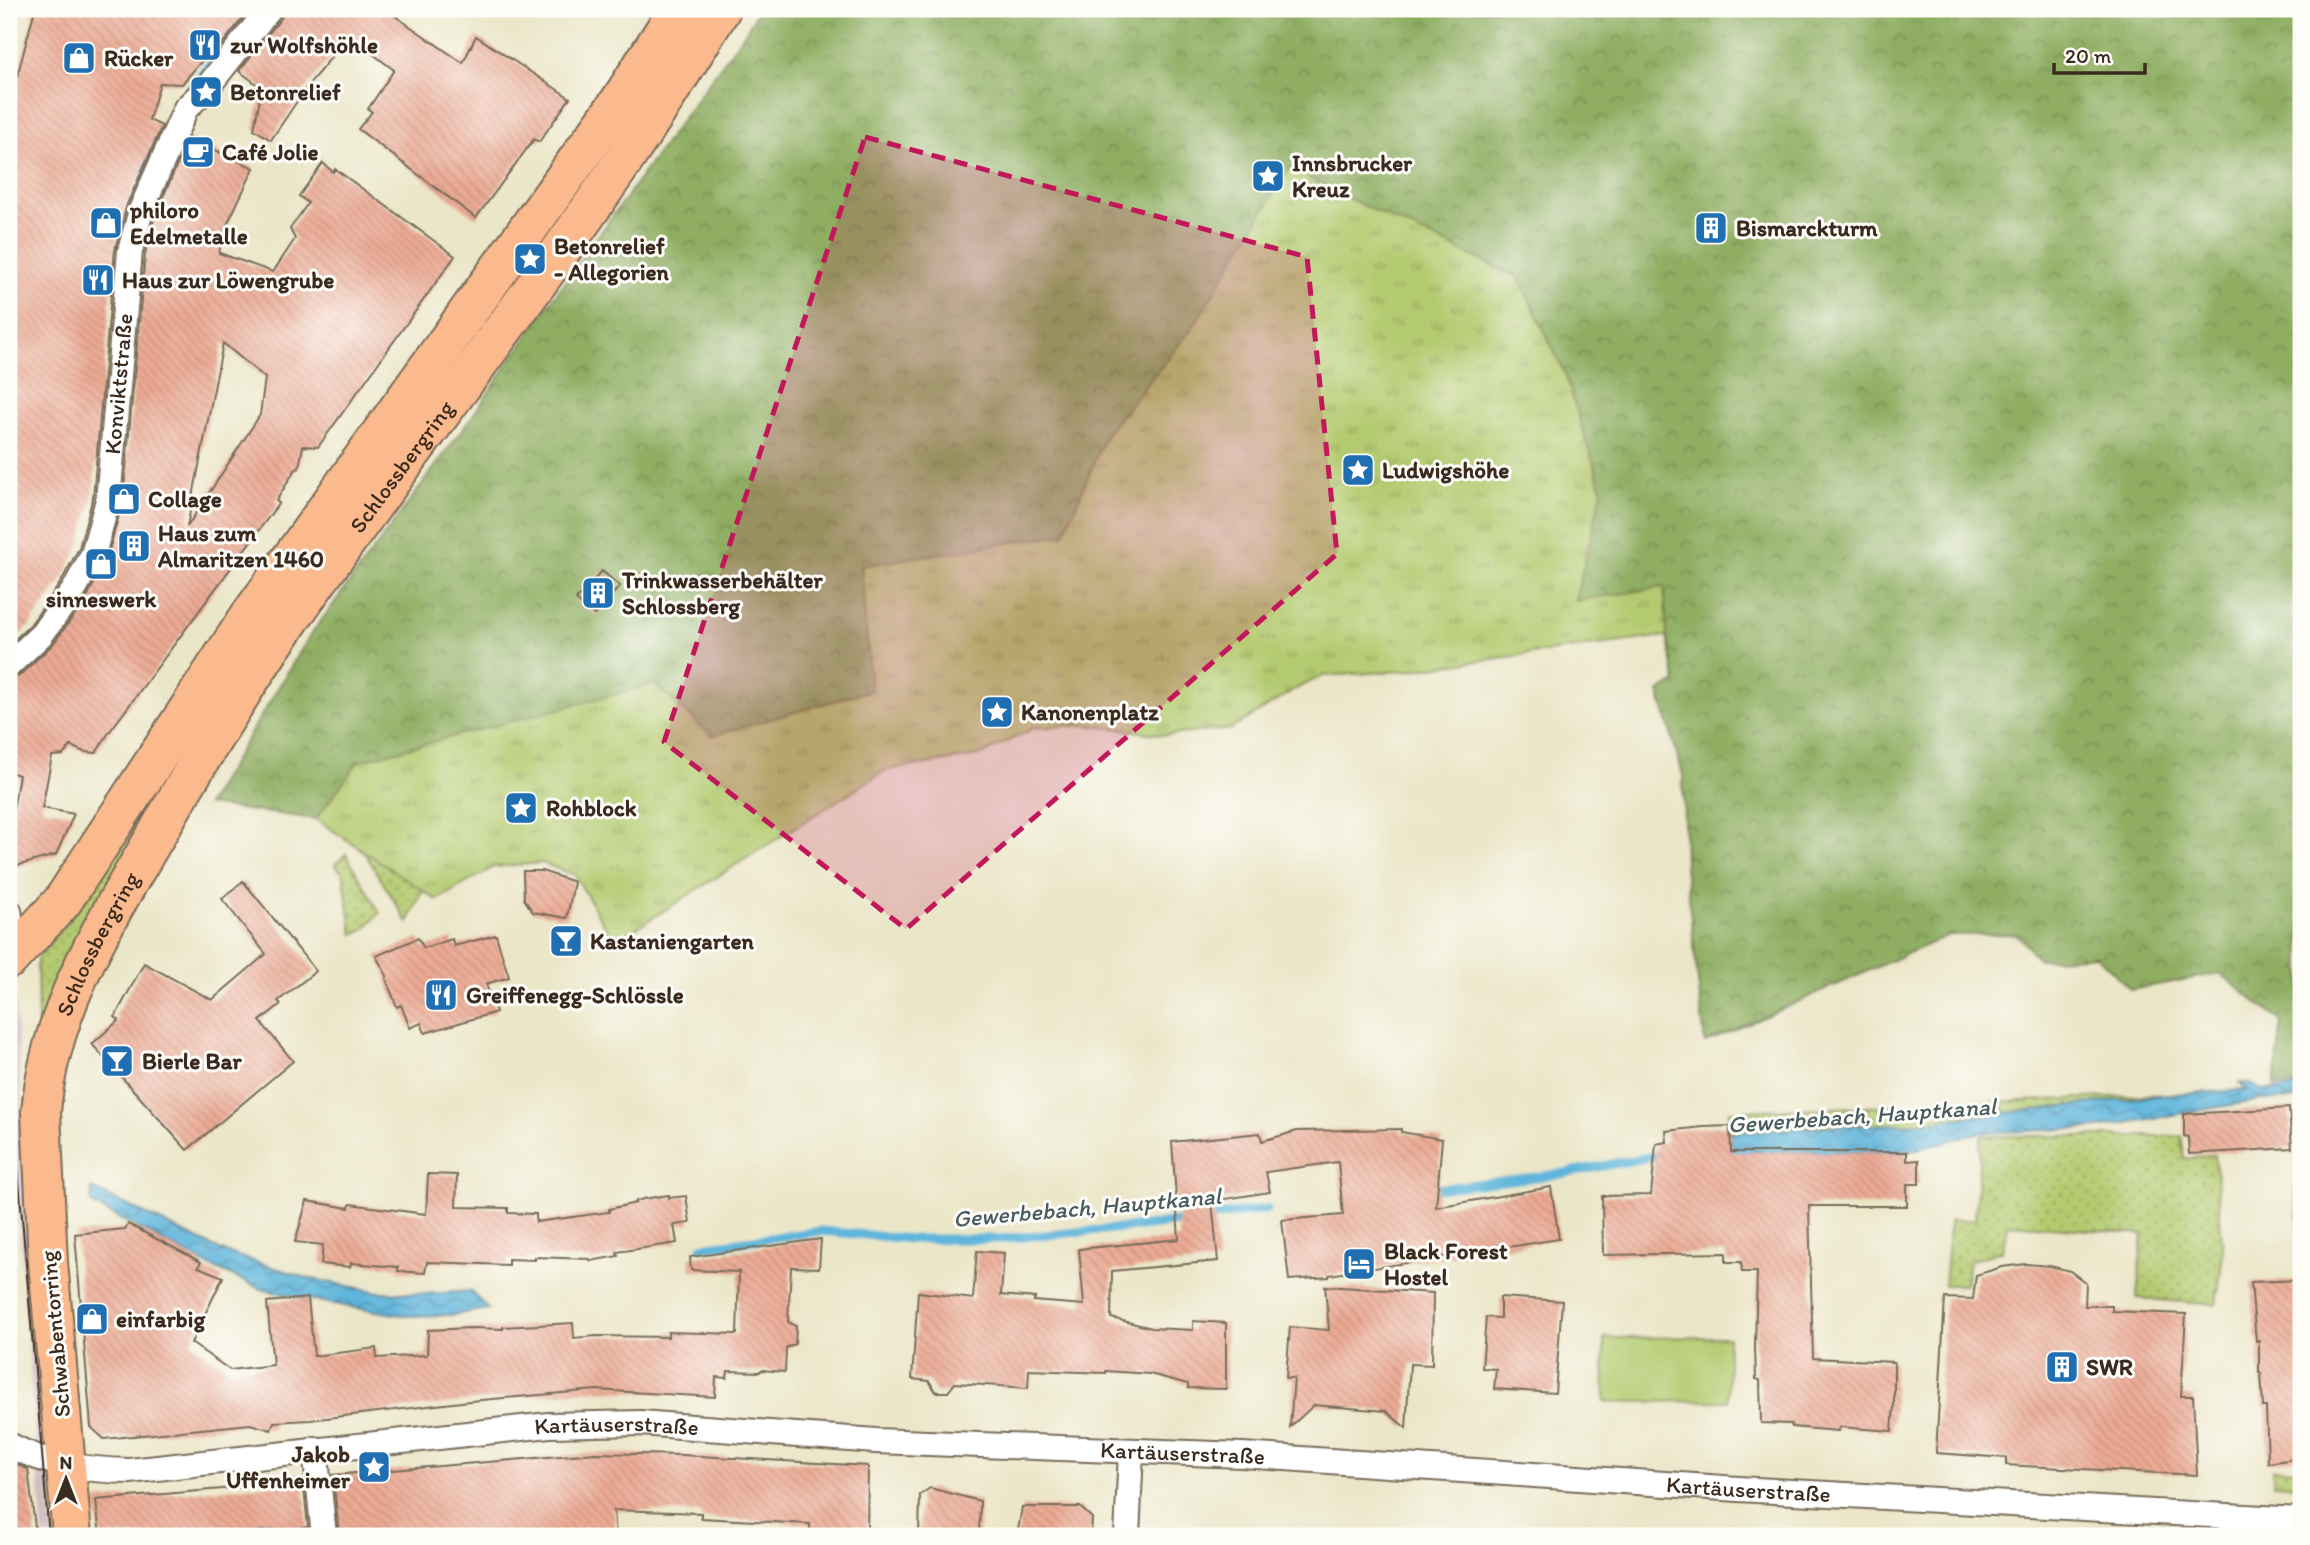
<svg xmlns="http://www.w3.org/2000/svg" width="2310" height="1545" font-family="Itim,sans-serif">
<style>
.railway{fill:#d2bdc5}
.grass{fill:url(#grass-dots);stroke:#787a46;stroke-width:2}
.forest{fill:url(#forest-crowns);stroke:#656c40;stroke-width:2}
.park{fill:url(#park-tufts);stroke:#787a46;stroke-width:2}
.garden{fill:#b4ca6f;stroke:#787a46;stroke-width:2}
.water{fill:url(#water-waves);stroke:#4c707c;stroke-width:2}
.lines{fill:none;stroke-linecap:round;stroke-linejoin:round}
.stream{stroke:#5eb5db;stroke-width:9}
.building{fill:url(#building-back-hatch);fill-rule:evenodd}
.street-casing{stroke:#796c5a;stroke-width:28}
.primary-casing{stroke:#796c5a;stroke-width:42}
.street{stroke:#fff;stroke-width:24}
.primary{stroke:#fbba8d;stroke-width:38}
.tram{stroke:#3b2a1e;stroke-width:2}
.marked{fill:#c2185b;fill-opacity:0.2;stroke:#c2185b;stroke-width:5;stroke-dasharray:14 9;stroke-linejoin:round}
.labels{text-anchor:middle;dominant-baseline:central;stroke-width:6;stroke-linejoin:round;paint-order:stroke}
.poi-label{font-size:23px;font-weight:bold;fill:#3b2a1e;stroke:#fdfcf7;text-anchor:start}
.street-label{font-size:23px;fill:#3b2a1e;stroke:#fdfcf7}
.water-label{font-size:24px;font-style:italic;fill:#475b60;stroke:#fdfcf7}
</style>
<defs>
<pattern id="grass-dots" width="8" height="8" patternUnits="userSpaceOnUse" patternTransform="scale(1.75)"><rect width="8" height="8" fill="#b4ca6f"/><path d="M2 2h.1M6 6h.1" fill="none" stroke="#94a45b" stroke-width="1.8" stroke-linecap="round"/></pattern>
<pattern id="forest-crowns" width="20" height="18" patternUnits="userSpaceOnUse" patternTransform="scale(1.75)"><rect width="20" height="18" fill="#8fae62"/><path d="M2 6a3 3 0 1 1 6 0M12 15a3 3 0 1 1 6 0" fill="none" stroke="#768e50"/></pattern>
<pattern id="park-tufts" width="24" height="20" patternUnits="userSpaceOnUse" patternTransform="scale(1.75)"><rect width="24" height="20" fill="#b4ca6f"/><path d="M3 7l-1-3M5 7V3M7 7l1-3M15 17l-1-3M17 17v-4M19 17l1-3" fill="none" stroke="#94a45b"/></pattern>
<pattern id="water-waves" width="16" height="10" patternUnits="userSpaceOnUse" patternTransform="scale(1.75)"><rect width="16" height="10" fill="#5eb5db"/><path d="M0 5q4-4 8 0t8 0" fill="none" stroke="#4f93b1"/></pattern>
<pattern id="building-back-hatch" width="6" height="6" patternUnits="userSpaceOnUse" patternTransform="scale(1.75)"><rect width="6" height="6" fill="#ebaa94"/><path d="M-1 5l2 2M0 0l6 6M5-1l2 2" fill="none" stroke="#ca927f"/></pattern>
</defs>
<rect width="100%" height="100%" fill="#fdfcf7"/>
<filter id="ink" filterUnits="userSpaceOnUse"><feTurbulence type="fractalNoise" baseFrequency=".0143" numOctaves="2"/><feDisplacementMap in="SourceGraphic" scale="14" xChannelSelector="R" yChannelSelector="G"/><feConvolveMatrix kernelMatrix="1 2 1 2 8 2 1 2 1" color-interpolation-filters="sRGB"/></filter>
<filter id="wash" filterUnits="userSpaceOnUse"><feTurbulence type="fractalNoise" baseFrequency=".00686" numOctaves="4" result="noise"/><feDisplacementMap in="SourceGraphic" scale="28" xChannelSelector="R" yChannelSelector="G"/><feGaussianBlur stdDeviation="1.57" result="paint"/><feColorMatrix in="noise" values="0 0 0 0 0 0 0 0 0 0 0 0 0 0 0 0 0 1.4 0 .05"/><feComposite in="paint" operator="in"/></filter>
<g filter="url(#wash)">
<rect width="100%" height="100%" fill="#ebe6c8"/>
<path class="railway" d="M14,977L28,1228L53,1536H43L14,1166L12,1155L9,1149V1137L13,1143L9,1081V981Z"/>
<path class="grass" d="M696,9H704L38,1029L37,958C84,905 123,846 159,785Z
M358,842L432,869L408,923Z
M346,854L380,913L362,931L353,934L343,873L335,865Z
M2173,1094L1905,1124L1730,1133L1729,1111L1934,1105Z
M1981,1136H2181L2185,1159L2215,1155L2223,1254L2216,1305L2137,1298L2143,1234L2008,1224L2002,1251L1969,1261L1965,1285H1944L1950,1220H1975Z
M2301,1186V1251L2295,1187Z
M2273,1469L2301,1470V1485L2273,1484Z"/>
<path class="forest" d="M759,9H2301V1086H2274L2282,1022L2220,973L2131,990L2097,956L2039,960L2017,934L1949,935L1705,1043L1685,866L1683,775L1659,692L1676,682L1667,636L1664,588L1575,601L1602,490L1565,374L1519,278L1341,195L1291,167L1192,329L1106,434L1064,534L861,566L871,690L712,736L359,761L316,819L207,805L309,637L471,418L554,297L746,31Z"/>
<path class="park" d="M1290,167L1341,195L1519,278L1565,374L1602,490L1575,601L1664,587L1667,636L1402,671L1323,676L1301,686L1231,729L1165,735L1085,725L1034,728L979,756L886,770L614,942L575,875L542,863L494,867L437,900L316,819L359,761L654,684L712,736L871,690L861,566L1064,534L1106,434L1192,329Z"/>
<path class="garden" d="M1728,1337V1401L1605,1402L1604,1338Z"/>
<path class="water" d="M2239,1083L2250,1084L2261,1090L2301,1088V1099L2260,1100L2097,1128L1978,1133L1907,1152H1755L1731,1155L1730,1133L1823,1126L1905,1124L2173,1094L2247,1090Z
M91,1188L222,1251L307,1278L379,1292L426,1294L470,1291L488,1309L452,1315L409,1316L350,1307L264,1290L201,1262L92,1204Z"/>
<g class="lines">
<path class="stream" d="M9,68L29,73
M188,91L252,9
M144,174L160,128
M1428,1190L1560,1174L1666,1154
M1203,1218L1267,1209
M702,1247L821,1231L911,1239H1000L1157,1225L1189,1220"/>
</g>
<g id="blocks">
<path class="building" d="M35,9H250L214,54L210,51L182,84L160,83L149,120L162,126L127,204L115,249L93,497L79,548L61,582L30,625L9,645V76L17,77Z
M284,9H385L463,63L476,36L570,98L539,142L534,139L476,218L358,129L372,112L368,109L394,70L353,39L343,53L334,54L308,85L271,140L254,129L262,88L239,71L281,18Z
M189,138L254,168L225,229L219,253L273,272L295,239L290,229L308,203L299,196L323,163L333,172L335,169L455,256L318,447L303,446L299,468L295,470L276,501L279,503L108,734L96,753L84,752L71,746L63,755L52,756L42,808L74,814L56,855L9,868V818L12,817L19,775L9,772V679L19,676L53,644L86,599L107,558L123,501L145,254L155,215ZM223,343L265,378L260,415L187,527Z
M602,571L620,586L594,615L576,600Z
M523,871H542L574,882L567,918L533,912L524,899Z
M243,881L316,971L278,1001L281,1004L260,1021L293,1061L187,1150L92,1044L119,1020L115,1017L144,963L212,1000L266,954L222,899Z
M496,935L509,977L486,984L496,1012L425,1033L421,1023L410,1028L401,1005L397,1007L386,979L387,976L376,956L418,938L424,948L452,939L454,946Z
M2289,1108L2292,1148L2189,1154L2188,1137L2184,1136V1114Z
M1730,1126L1731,1152H1907V1161L1919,1160V1184H1907V1206H1809L1813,1358L1894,1362V1406L1892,1431L1839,1427L1838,1431L1792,1427L1791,1424L1761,1423L1760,1380L1756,1379L1755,1347L1757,1272H1742L1741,1262H1726V1253L1603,1255L1602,1196L1651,1195L1656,1144L1667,1142L1666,1131L1703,1127Z
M1401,1129V1132L1442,1139L1436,1207L1551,1187L1559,1239L1329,1275V1277L1289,1280L1282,1220L1343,1215L1338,1162L1266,1172L1270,1192L1212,1201L1218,1261L1112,1271L1111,1318L1152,1328L1193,1330V1321L1226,1323V1389L1188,1388V1384L1150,1374L1106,1371V1373L1029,1370L1028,1388L955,1383L948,1392H936L929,1381L912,1379L918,1292L973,1299L977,1251L1004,1253L1001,1295L1035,1298L1034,1301L1084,1305L1079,1249L1179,1239L1172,1142L1260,1133L1262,1141L1297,1131Z
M428,1174L457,1175L456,1207L508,1208V1213L536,1214V1222L609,1212V1209L636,1203V1201L643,1199L669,1195V1198L686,1196L690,1223L674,1225L677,1243L617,1252L618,1256L591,1261L590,1259L535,1257V1260L508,1259V1265L427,1262L425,1273L398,1271V1267L351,1263L350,1267L321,1264L323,1245L295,1242L307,1201L349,1208L350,1204L426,1214Z
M128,1224L201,1262L198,1267L223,1277L191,1343L230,1370L273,1365L267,1302L308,1298L314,1356L376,1348L377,1358L427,1355L428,1330L472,1328L503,1329V1327L573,1323L574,1338L596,1336L668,1337V1332L737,1334L739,1272L691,1270L690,1257L821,1239L819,1268L791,1267L788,1322L796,1326L795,1344L786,1348L785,1372L761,1370L760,1372L728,1371L727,1378L716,1377L715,1397L596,1390L470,1401L310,1420L274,1422L271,1430L250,1424L104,1439L91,1427L75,1234L125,1229Z
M2026,1264L2050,1266L2070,1271L2086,1283L2085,1306H2112V1311L2186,1314L2181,1396H2193L2197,1475L2006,1465V1458L1936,1453L1945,1298L1973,1299L1976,1275L2002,1267Z
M2301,1280V1458L2268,1463L2266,1407H2263L2261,1373H2259V1340L2256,1341L2251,1282Z
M1325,1286L1433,1293L1432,1365L1410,1364L1406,1428L1386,1411L1314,1405L1290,1427L1294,1378H1286L1290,1327L1329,1330Z
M1500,1297L1562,1301L1555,1393L1494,1389L1496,1369L1482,1368L1486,1317L1500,1318Z
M596,1453L682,1455L868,1466L867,1535L810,1530V1524L701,1518V1513L614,1510L616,1536H339L333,1475Z
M9,1461L28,1469L36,1536H9Z
M303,1479L308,1527L207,1536H100L96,1500L256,1486Z
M930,1488L980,1501L979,1536H919L920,1495Z
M1022,1507H1080L1092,1518L1091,1536H1017Z"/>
</g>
</g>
<g filter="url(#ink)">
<use href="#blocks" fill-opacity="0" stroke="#796c5a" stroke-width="2"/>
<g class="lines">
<defs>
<g id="street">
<path id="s1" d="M9,665L41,635L74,590L93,554L108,500L130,251L141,210L186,108L205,90L269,9"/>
<path d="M9,911L15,954"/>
<path id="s2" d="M9,1445C47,1465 87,1470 130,1471L549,1425L640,1423L876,1441L1242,1455L1738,1489L2301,1520"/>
<path d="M315,1449L324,1536"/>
<path d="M1127,1536L1131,1451"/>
</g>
<g id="primary">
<path d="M9,959L62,902L249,617L622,98L678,9"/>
<path id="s3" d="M72,1536L48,1262L41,1112C50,1007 107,919 159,830C199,760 241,691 287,624C400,463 523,310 633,147C664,102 692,55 721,9"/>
</g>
</defs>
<use href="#street" class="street-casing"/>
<use href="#primary" class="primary-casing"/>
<use href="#street" class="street"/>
<use href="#primary" class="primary"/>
<path class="tram" d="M9,1008L17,1158L49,1536"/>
</g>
</g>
<path class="marked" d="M865,137L1307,257L1337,554L906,929L664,742Z"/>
<defs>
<symbol id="restaurant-square" viewBox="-11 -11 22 22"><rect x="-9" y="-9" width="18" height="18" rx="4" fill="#1f6fb2" stroke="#fdfcf7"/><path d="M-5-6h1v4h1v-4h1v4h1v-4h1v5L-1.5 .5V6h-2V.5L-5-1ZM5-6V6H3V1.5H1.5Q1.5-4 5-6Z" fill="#fff"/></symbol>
<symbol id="shop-square" viewBox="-11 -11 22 22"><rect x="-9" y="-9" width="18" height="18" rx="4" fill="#1f6fb2" stroke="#fdfcf7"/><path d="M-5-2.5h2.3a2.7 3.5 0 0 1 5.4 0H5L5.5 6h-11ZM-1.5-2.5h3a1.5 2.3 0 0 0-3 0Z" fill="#fff"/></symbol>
<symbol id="sight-square" viewBox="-11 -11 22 22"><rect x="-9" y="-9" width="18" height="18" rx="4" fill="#1f6fb2" stroke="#fdfcf7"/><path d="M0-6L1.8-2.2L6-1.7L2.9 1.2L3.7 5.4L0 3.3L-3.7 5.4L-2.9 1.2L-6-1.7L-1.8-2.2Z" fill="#fff"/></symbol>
<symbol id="cafe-square" viewBox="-11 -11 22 22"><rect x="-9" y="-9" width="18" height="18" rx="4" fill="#1f6fb2" stroke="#fdfcf7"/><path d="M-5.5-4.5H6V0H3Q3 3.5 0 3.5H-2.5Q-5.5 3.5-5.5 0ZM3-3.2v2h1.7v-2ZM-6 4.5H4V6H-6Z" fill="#fff"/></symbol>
<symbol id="building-square" viewBox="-11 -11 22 22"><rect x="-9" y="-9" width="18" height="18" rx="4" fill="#1f6fb2" stroke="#fdfcf7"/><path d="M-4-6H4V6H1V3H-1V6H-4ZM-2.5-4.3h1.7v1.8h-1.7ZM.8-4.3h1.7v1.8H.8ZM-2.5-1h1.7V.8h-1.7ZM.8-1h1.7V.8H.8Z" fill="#fff"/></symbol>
<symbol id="bar-square" viewBox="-11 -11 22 22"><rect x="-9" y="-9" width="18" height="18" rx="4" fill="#1f6fb2" stroke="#fdfcf7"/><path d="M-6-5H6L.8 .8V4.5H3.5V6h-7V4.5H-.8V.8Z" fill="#fff"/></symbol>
<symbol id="hotel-square" viewBox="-11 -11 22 22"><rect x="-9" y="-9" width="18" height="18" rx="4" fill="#1f6fb2" stroke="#fdfcf7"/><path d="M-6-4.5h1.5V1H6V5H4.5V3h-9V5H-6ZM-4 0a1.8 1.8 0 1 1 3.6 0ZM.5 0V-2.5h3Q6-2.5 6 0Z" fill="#fff"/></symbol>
</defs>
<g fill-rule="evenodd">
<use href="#restaurant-square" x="186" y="26" width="38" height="38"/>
<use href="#shop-square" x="60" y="39" width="38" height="38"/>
<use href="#sight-square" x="187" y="73" width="38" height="38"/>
<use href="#cafe-square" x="179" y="133" width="38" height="38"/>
<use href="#sight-square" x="1249" y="157" width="38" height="38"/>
<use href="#shop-square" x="87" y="204" width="38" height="38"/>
<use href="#building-square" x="1692" y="209" width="38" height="38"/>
<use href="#sight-square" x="511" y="240" width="38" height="38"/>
<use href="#restaurant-square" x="79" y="261" width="38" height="38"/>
<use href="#sight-square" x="1339" y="451" width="38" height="38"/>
<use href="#shop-square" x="105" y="480" width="38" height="38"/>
<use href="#building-square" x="115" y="527" width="38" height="38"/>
<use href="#shop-square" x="82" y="545" width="38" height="38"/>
<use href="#building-square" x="579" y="574" width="38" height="38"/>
<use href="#sight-square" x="978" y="693" width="38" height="38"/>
<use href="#sight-square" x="502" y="789" width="38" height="38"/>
<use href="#bar-square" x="547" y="922" width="38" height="38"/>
<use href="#restaurant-square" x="422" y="976" width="38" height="38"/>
<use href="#bar-square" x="98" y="1042" width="38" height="38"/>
<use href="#hotel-square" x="1340" y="1245" width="38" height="38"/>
<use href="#shop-square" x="73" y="1300" width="38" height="38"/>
<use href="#building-square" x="2043" y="1348" width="38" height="38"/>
<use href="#sight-square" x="355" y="1448" width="38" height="38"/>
</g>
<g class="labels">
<g class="poi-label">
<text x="230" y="45">zur Wolfshöhle</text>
<text x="104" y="58">Rücker</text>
<text x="230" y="92">Betonrelief</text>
<text x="222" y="152">Café Jolie</text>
<text x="1292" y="163">Innsbrucker<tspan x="1292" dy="26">Kreuz</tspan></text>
<text x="130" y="210">philoro<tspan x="130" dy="26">Edelmetalle</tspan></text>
<text x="1736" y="228">Bismarckturm</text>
<text x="554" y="246">Betonrelief<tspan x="554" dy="26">- Allegorien</tspan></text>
<text x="122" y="280">Haus zur Löwengrube</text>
<text x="1382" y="470">Ludwigshöhe</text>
<text x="148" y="499">Collage</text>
<text x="158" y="533">Haus zum<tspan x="158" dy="26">Almaritzen 1460</tspan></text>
<text x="622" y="580">Trinkwasserbehälter<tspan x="622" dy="26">Schlossberg</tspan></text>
<text x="101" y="599" text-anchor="middle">sinneswerk</text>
<text x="1021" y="712">Kanonenplatz</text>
<text x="546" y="808">Rohblock</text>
<text x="590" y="941">Kastaniengarten</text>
<text x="466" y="995">Greiffenegg-Schlössle</text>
<text x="142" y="1061">Bierle Bar</text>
<text x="1384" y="1251">Black Forest<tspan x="1384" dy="26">Hostel</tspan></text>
<text x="116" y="1319">einfarbig</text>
<text x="2086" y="1367">SWR</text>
<text x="350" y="1454" text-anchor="end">Jakob<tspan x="350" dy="26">Uffenheimer</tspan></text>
</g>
<g class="street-label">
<text stroke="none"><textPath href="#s1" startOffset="313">Konviktstraße</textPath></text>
<text stroke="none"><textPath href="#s3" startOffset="1171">Schlossbergring</textPath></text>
<text stroke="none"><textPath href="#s3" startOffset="604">Schlossbergring</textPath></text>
<text transform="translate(55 1334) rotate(-95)">Schwabentorring</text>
<text stroke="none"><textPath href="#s2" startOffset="614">Kartäuserstraße</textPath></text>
<text stroke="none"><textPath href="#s2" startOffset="1181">Kartäuserstraße</textPath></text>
<text stroke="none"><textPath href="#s2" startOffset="1748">Kartäuserstraße</textPath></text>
</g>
<g class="water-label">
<text transform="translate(1862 1115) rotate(-4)">Gewerbebach, Hauptkanal</text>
<text transform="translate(1087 1207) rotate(-5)">Gewerbebach, Hauptkanal</text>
</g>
</g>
<rect width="2310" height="1545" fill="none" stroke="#fdfcf7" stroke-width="35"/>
<g transform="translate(66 1479)" stroke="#fdfcf7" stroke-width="5" paint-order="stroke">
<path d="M0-5L12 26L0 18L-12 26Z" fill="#3b2a1e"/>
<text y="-10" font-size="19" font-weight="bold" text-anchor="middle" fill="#3b2a1e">N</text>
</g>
<path d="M2054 63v10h91v-10" fill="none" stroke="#3b2a1e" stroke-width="3.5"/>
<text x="2065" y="63" font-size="21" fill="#3b2a1e" stroke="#fdfcf7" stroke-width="5" paint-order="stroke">20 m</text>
</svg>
